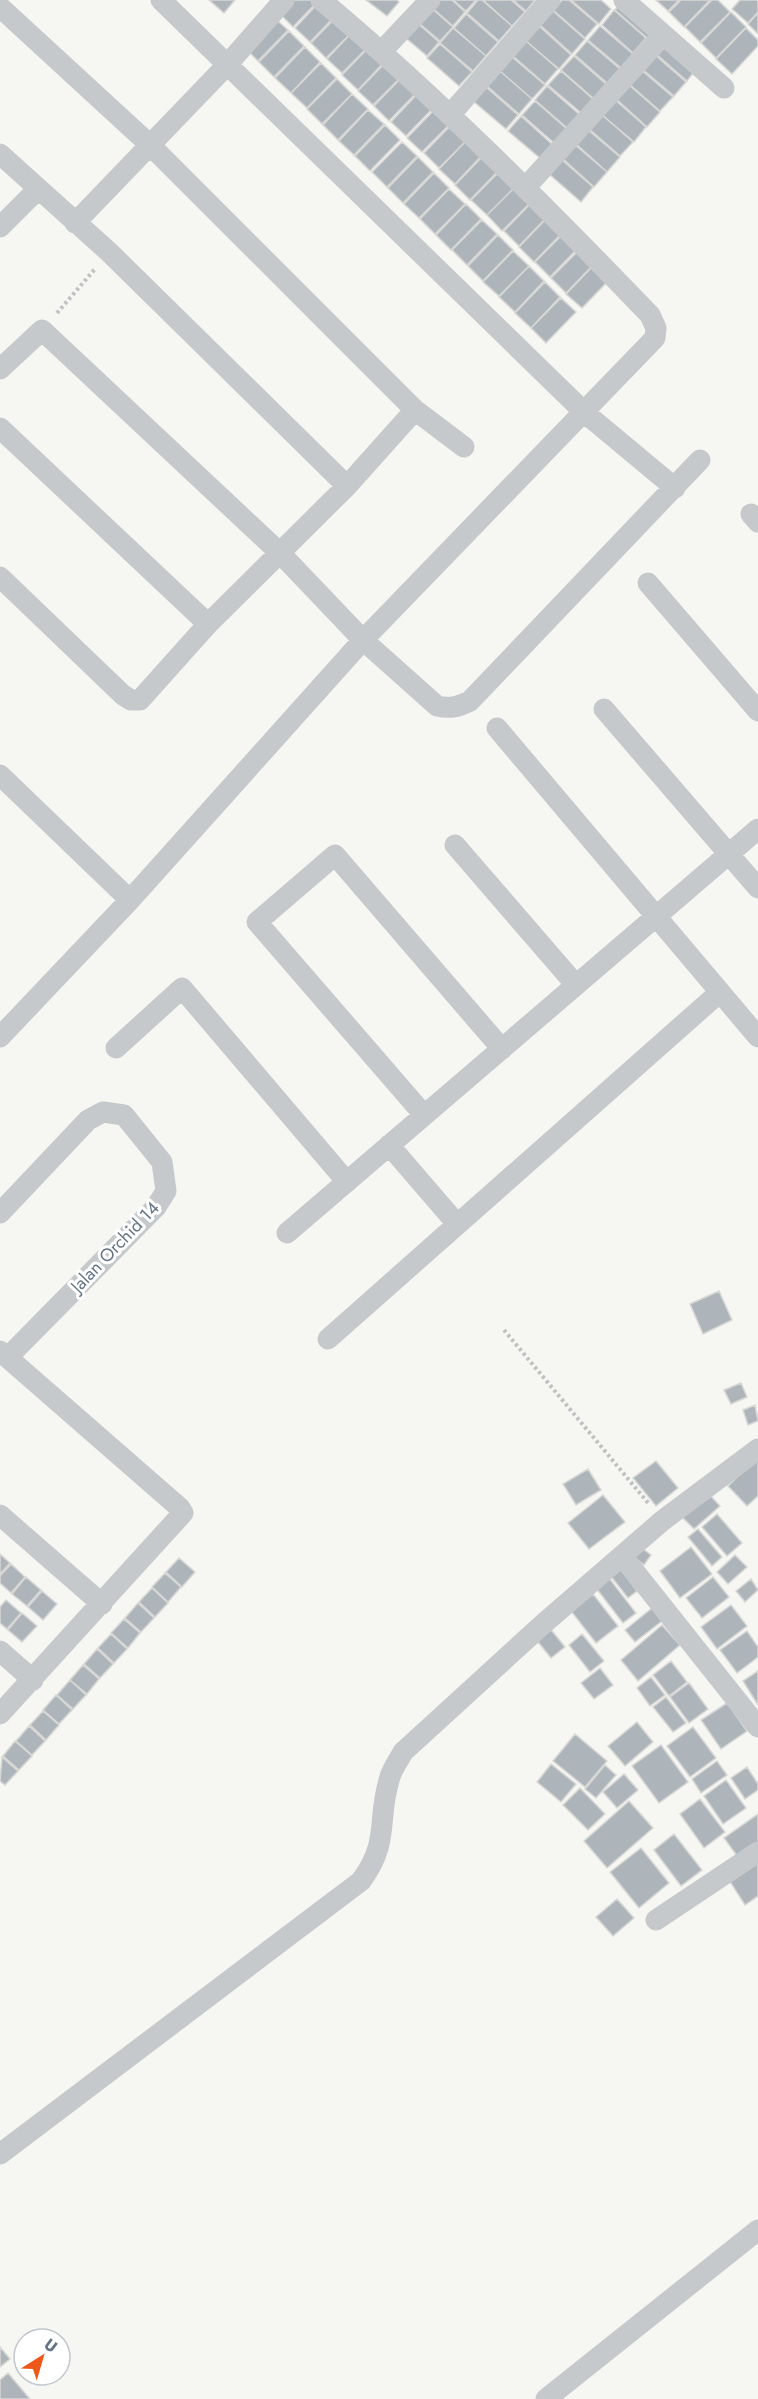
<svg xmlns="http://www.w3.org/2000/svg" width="758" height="2399" font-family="Jost,sans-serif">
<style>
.building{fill:#adb5bb;stroke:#d7d8d5;stroke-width:1.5}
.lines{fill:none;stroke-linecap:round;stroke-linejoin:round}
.path{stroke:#bfc1c3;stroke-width:4;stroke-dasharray:3 3;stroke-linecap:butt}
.street{stroke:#c5c9cc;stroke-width:21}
.labels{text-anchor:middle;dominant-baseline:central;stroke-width:6;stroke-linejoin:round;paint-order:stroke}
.street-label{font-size:18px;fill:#637485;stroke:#fff}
</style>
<rect width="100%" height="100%" fill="#f6f6f2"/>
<path class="building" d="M209,0H235L224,13Z
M289,0H319L293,27L278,12Z
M321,0L340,11L310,42L295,28Z
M366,0H397L399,2L387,16Z
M422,0L453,27L440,41L407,13Z
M423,0H452L465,12L453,26Z
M453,0H476L466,11Z
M478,0H482L512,26L499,41L467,13Z
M483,0H511L525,12L512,26Z
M513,0H535L526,11Z
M562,0H569L597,24L585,38L553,10Z
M571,0H601L611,9L599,24Z
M656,0H679L668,11Z
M681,0H710L684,27L669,12Z
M712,0H718L730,12L700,42L685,27Z
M740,0H758V12L748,23L732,9Z
M622,2L654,30L647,38L615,10Z
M614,10L646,38L633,53L602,25Z
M553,11L585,39L572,54L540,25Z
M731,12L746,27L716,58L701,43Z
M340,13L356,28L326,58L311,43Z
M758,13V34L748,24Z
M407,14L439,42L427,56L394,28Z
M466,14L498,42L486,56L454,28Z
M272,16L288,30L258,61L243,46Z
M539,26L571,55L559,69L526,41Z
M600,26L633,54L621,68L588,40Z
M356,28L372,43L342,73L327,59Z
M453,28L486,56L473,71L440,43Z
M746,28L758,40V46L732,74L716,59Z
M289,31L304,46L274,77L259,62Z
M526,41L558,69L545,84L513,56Z
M587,41L620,69L607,83L575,55Z
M665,41L697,68L687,81L655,53Z
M372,44L387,59L358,90L342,75Z
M440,44L472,72L459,86L427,58Z
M305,47L320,62L291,93L275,78Z
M654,54L686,82L674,96L641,68Z
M574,56L606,84L594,99L561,70Z
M512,57L545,85L532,99L500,71Z
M388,60L403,75L373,105L358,91Z
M321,63L336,78L307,108L291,93Z
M640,69L673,97L660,111L628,83Z
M500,71L532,99L519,114L487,86Z
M561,71L593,99L581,113L548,85Z
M404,75L419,90L389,121L374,106Z
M337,79L352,94L322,124L307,109Z
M628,84L660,112L647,127L615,98Z
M547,86L579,114L567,128L535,100Z
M486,87L518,115L506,129L473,101Z
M420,91L436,105L406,136L391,122Z
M352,94L368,109L338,140L323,125Z
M614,99L646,127L634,142L601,114Z
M535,101L567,129L554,143L522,115Z
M437,107L452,122L422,152L407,138Z
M368,110L384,124L354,155L339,141Z
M601,114L633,142L620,156L588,128Z
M521,116L553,145L541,159L508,131Z
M453,123L469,138L439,168L424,153Z
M385,125L400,140L370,171L355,156Z
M587,129L620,157L607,172L575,143Z
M469,138L484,153L455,184L439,169Z
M402,142L417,156L387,187L372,172Z
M574,144L607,172L594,187L562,158Z
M485,154L500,169L470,200L455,185Z
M418,157L433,172L403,203L388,188Z
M561,159L593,187L581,202L549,174Z
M501,170L517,185L487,215L471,200Z
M434,173L449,188L419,218L404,204Z
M517,185L533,200L502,231L487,215Z
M449,189L465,204L435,234L420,219Z
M533,201L548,216L519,246L504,231Z
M466,204L481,219L451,250L436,235Z
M549,216L564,231L534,262L519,247Z
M482,220L497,234L467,265L452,250Z
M565,232L580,246L550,277L535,262Z
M498,235L513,250L483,281L468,266Z
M581,248L596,262L566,293L551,278Z
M513,251L529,266L499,296L483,282Z
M596,263L611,278L582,308L566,294Z
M529,266L544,281L515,312L499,297Z
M545,282L560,297L531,328L515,313Z
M561,298L576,312L546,343L531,328Z
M719,1291L732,1320L703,1334L690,1304Z
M741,1383L747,1397L731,1404L724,1390Z
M755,1405L758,1421L748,1425L743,1410Z
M758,1457V1496L747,1506L728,1486Z
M656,1461L678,1488L656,1506L633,1478Z
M588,1469L601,1490L576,1505L563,1484Z
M707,1492L720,1506L694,1529L681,1516Z
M603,1495L625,1522L589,1549L568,1523Z
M717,1514L742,1543L727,1556L702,1527Z
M698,1529L722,1557L712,1566L688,1537Z
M638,1545L651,1555L644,1565L630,1554Z
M691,1547L712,1574L680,1598L660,1571Z
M0,1554L10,1563L0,1574Z
M735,1555L747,1567L728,1584L717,1572Z
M179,1558L195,1572L182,1587L166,1572Z
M11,1564L25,1577L11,1593L0,1583V1576Z
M619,1567L637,1591L628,1598L609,1574Z
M165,1573L181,1587L168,1602L152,1587Z
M26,1577L41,1590L27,1606L12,1594Z
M713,1577L729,1597L702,1618L686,1598Z
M609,1578L636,1613L623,1623L596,1588Z
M751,1579L758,1590L745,1602L736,1591Z
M152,1588L168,1603L155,1617L139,1602Z
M42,1591L57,1604L43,1620L28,1607Z
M593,1594L618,1626L596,1643L571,1611Z
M6,1600L21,1613L7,1629L0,1623V1607Z
M138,1603L154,1618L141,1632L125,1618Z
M731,1605L747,1626L717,1649L701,1627Z
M652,1608L662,1621L635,1642L625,1630Z
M22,1613L37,1626L22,1642L8,1630Z
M124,1619L140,1633L128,1648L111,1633Z
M662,1625L680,1645L638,1681L621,1660Z
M548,1626L565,1647L551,1658L534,1637Z
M747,1631L758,1647V1657L737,1673L720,1650Z
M111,1634L127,1649L114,1663L98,1648Z
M582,1634L604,1661L590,1672L569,1645Z
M97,1649L113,1664L100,1678L84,1664Z
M671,1661L687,1682L669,1696L653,1675Z
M83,1665L99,1679L87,1694L70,1680Z
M600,1668L613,1685L594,1699L581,1683Z
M758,1671V1705L743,1681Z
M651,1677L665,1695L650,1706L637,1688Z
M70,1680L86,1695L73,1709L57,1695Z
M689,1683L708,1709L689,1723L670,1697Z
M56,1695L72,1710L59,1724L43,1710Z
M666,1697L686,1723L673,1732L653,1707Z
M727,1703L747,1731L721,1749L701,1720Z
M43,1711L59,1725L46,1740L30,1725Z
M637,1722L653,1742L625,1766L608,1746Z
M29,1726L45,1741L32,1755L16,1741Z
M693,1727L716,1758L690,1777L667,1746Z
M575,1734L607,1761L585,1787L553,1761Z
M15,1741L32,1756L19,1770L3,1756Z
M661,1745L688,1782L659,1803L632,1766Z
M2,1757L18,1771L5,1785L0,1781Z
M717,1761L727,1775L701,1793L692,1779Z
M551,1764L576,1784L561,1802L537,1782Z
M605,1765L616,1775L596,1798L585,1789Z
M747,1767L758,1784V1790L745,1799L731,1778Z
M624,1774L638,1790L617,1808L603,1792Z
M726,1780L746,1808L723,1824L704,1796Z
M580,1788L605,1814L588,1830L563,1805Z
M700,1799L725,1832L704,1848L680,1814Z
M629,1801L653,1828L607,1868L584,1841Z
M758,1814V1847L740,1860L724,1838Z
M674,1834L702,1870L681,1886L654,1850Z
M641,1848L669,1883L639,1908L610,1872Z
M758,1856V1896L745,1905L727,1877Z
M617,1899L634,1918L613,1936L596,1917Z
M0,2347L10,2359L0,2367Z
M8,2373L30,2399H0V2380Z"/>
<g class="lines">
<path class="path" d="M57,313L95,269
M504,1330L649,1504"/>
<path class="street" d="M161,0L585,413L675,488
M624,0L724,88
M0,7L149,144L415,410L347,486L208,624L140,700H131L123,695L0,577
M382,51L430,0
M450,115L550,0
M0,154L109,252L347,486
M526,187L662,36
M75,223L227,65L284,0
M0,227L37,190
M0,369L42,330L281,554L363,640L437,706C450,709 458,707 470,701L700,460
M415,410L464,447
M0,428L208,624
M751,514L758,522
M648,583L758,711
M604,709L758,888
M497,728L758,1037
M0,775L130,900
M455,845L576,985
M0,1037L130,900L363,640L655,338L656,328L650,315C545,206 438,98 321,0
M116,1048L182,988L347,1182
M424,1115L257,922L335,855L502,1049
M389,1145L457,1224
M0,1213L88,1120L103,1112L124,1115L162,1162L166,1191L156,1207L8,1357
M287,1233L758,829
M328,1339L720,992
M0,1351L180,1508L183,1513L0,1714
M0,1515L102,1604
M623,1557L758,1727
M0,1651L33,1680
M656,1920L758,1852
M0,2154L361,1881C391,1840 376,1820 390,1777C392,1769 399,1760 403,1752L542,1625L662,1521L758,1449
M546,2399L758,2230"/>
</g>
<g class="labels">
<g class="street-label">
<text transform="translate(115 1247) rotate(-46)">Jalan Orchid 14</text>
</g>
</g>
<g transform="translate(42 2357) rotate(37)"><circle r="28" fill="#ffffff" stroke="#c1c7ce" stroke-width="1.5"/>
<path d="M0-4.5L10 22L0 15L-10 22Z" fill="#ee571a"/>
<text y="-9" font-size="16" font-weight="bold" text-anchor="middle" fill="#637485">U</text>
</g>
</svg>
